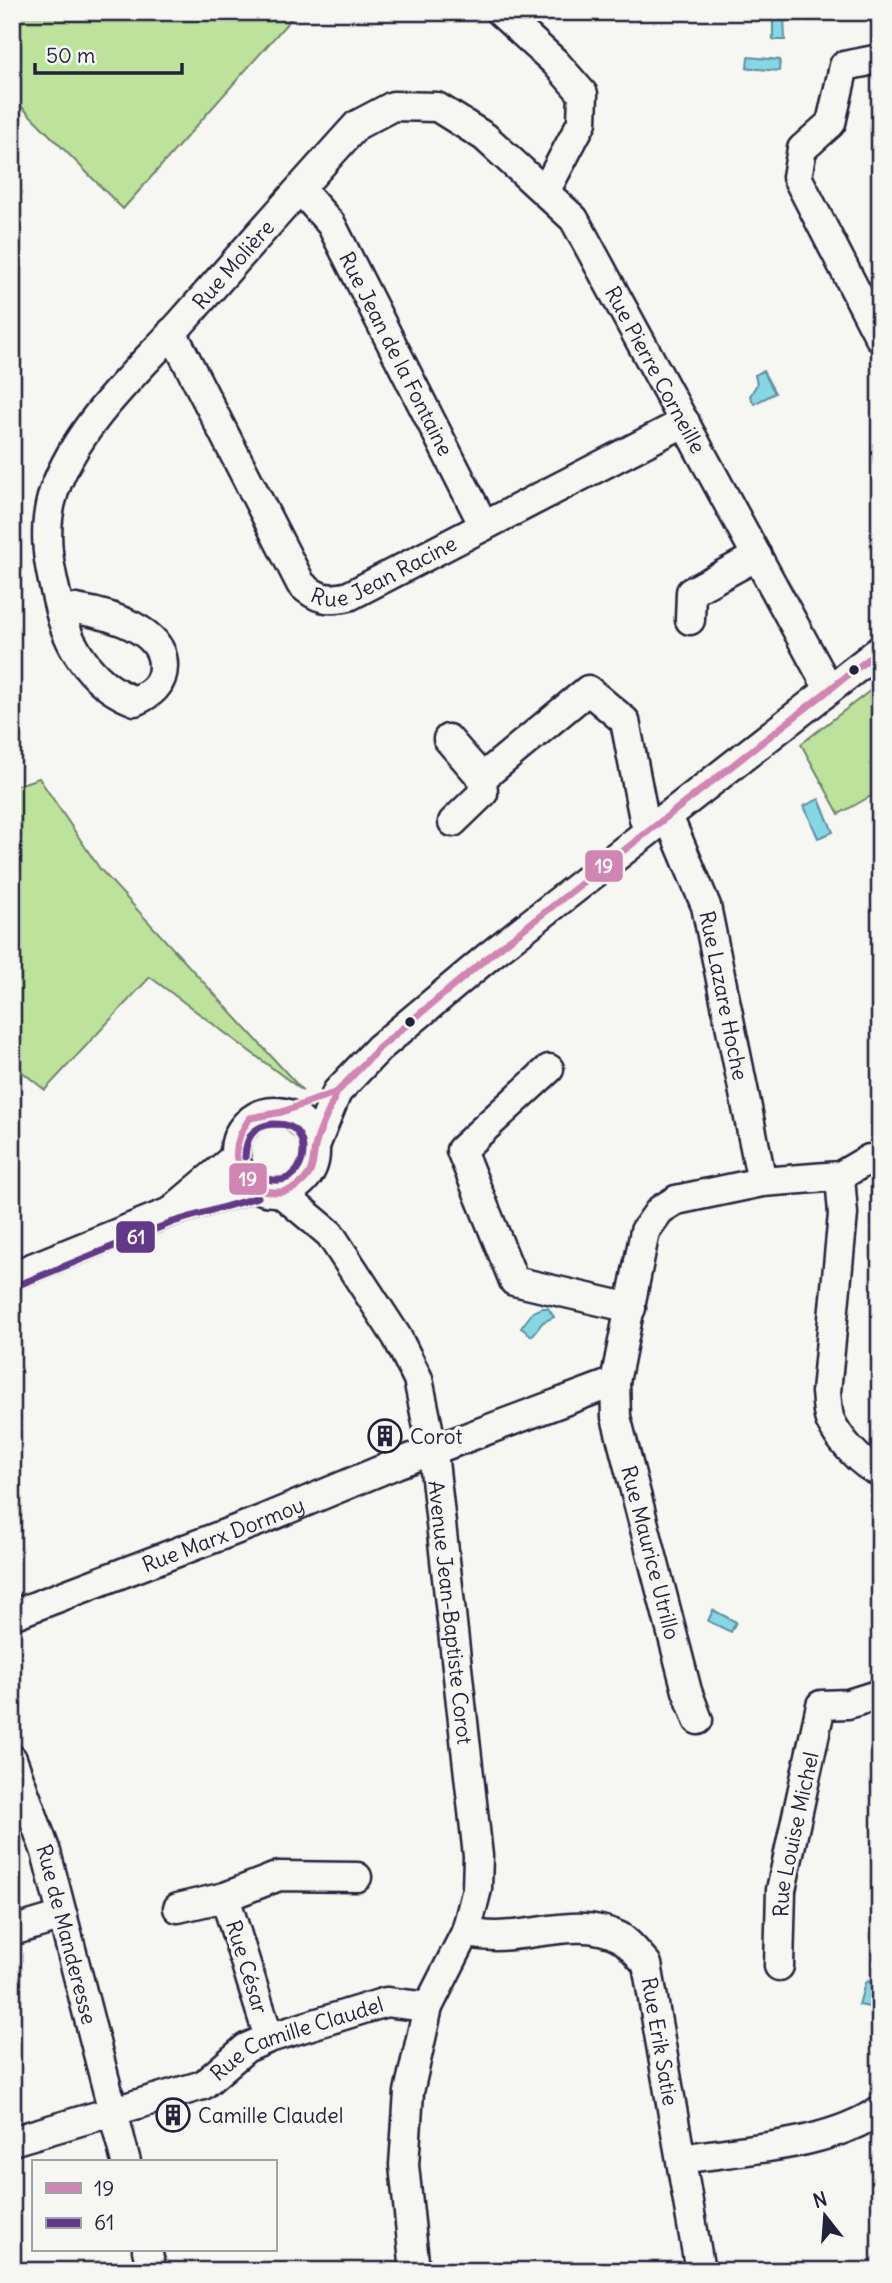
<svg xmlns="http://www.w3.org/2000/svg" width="892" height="2283" font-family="Delius,sans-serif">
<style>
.green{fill:#bce29c;stroke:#6f826c;stroke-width:2}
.water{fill:#87d6e4;stroke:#5f8ea0;stroke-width:2}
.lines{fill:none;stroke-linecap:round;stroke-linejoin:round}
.minor-casing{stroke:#22223b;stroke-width:33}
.minor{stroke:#f6f6f2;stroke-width:28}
.bus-1-casing{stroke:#f6f6f2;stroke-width:12}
.bus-2-casing{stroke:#f6f6f2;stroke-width:12}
.bus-1{stroke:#d085b2;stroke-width:7}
.bus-2{stroke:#623888;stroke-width:7}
.bus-dot{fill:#22223b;stroke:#f6f6f2;stroke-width:2.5}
.labels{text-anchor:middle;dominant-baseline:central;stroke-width:7;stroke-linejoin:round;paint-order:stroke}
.street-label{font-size:21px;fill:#22223b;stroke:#f6f6f2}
.poi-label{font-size:21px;fill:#22223b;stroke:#f6f6f2;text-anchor:start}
.line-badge{stroke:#f6f6f2;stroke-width:2.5}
.badge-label{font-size:19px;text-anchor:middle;font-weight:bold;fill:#fff}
</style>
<rect width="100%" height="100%" fill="#f6f6f2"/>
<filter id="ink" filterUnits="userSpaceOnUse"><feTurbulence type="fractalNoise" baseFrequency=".0143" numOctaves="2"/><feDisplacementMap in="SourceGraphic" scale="14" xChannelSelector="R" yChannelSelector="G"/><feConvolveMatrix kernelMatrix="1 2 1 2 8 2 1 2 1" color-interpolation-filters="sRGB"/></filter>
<g filter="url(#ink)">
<path class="green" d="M12,12H297L123,209L12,97Z
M880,683V791L839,814L801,744Z
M39,778L100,869L303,1091L150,977L45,1090L12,1064V787Z"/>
<path class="water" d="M784,14L785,40H773V15Z
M748,57L780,60L779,71L747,68Z
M763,371L775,393L754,404L750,396L757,384L755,375Z
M819,799L833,832L818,838L804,806Z
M542,1308H548L554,1317L543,1322L532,1336L521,1328L533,1312Z
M713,1610L736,1622L731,1632L708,1621Z
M868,1981L875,1988L872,2001L877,2003L875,2008L859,2005L865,1983Z"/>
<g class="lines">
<defs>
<g id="minor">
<path d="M500,12L555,62L583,94L582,122L546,190"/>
<path d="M880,59L844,66L831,123L802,149L797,177L880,338"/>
<path id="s1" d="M300,189L331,224L484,526"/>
<path id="s2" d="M172,332L301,584C317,599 328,601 349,596L685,422"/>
<path id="s3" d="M59,607C92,610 164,624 163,666C163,685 151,694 135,701C96,687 70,651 60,611C50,571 40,533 54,491C78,424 134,375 181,323C239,257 298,190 357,125L393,106L437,107L485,137L574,219L829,689"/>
<path d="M690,620L691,592L757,556"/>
<path d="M448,739L482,778L588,690L625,721L644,819L650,829"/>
<path id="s4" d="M668,816L706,906L762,1182"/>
<path d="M453,822L483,793L482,778"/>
<path d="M549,1069L461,1150L514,1281L631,1308"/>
<circle cx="275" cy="1152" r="40"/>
<path d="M315,1146L337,1092L379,1048L489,956L880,650"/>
<path d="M840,1176L843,1214L826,1392C827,1400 827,1412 830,1420C838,1438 861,1465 880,1472"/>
<path id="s5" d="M280,1192L330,1234L397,1337L418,1379L433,1452L478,1856L477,1889L466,1932L428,2007L409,2092L404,2165L415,2271"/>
<path d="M178,1205L235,1157"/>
<path d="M12,1276L170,1212L255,1187"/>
<path id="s6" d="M615,1382L616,1417L687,1691L698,1720"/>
<path id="s7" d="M12,1615L259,1521L396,1464L615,1382L645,1231L660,1210L676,1200L762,1182L840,1176L869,1159L880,1160"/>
<path id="s8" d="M12,1759L46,1852L126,2162"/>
<path d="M178,1908L225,1897"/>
<path d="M12,1931L63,1916"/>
<path id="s9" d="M466,1932C518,1947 572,1912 620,1937C630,1943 639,1956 647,1964L700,2271"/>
<path id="s10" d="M779,1966L781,1890L821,1705L848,1704L880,1694"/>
<path d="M269,2038L225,1897L279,1876L357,1877"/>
<path id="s11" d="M12,2141L203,2085L246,2048L269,2038L386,2002L428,2007"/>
<path d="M682,2159C743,2149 829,2146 880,2110"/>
<path d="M147,2250L152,2271"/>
</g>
</defs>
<use href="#minor" class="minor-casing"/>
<use href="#minor" class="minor"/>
<defs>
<path id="bus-1" d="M337,1092C330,1110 319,1129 315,1147C313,1156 314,1166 309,1174C281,1217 206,1177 250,1118L282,1112Z
M337,1092L379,1048L489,956L880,650"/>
<path id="bus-2" d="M245,1157C246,1137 253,1126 273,1124C281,1124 288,1124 294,1129C311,1144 303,1179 279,1180C272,1181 264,1178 257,1177
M16,1286L173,1222L258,1197"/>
</defs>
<use href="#bus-1" class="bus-1-casing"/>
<use href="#bus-2" class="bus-2-casing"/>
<use href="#bus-1" class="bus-1"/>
<use href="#bus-2" class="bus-2"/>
</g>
</g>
<defs>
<symbol id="building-ring" viewBox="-11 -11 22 22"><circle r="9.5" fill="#f6f6f2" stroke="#22223b" stroke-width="1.5"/><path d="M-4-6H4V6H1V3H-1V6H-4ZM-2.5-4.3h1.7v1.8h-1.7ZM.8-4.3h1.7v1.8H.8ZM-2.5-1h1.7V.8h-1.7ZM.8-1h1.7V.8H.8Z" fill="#22223b"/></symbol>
</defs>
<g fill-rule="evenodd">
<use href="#building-ring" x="366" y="1417" width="38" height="38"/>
<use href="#building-ring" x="154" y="2096" width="38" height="38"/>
</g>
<g class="bus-dot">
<circle cx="854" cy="670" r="6"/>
<circle cx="410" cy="1022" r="6"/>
</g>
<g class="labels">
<g class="street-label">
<text stroke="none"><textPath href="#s3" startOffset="712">Rue Molière</textPath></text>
<text stroke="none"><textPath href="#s1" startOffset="192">Rue Jean de la Fontaine</textPath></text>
<text stroke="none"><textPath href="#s3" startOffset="1332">Rue Pierre Corneille</textPath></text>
<text stroke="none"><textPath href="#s2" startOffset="376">Rue Jean Racine</textPath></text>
<text stroke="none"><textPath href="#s4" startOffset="189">Rue Lazare Hoche</textPath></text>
<text stroke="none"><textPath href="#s7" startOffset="226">Rue Marx Dormoy</textPath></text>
<text stroke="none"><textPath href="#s6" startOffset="175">Rue Maurice Utrillo</textPath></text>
<text stroke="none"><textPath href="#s5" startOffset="471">Avenue Jean-Baptiste Corot</textPath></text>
<text stroke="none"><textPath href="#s10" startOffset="133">Rue Louise Michel</textPath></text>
<text stroke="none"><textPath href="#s8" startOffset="184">Rue de Manderesse</textPath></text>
<text transform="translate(247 1967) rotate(73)">Rue César</text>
<text stroke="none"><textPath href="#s11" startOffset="306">Rue Camille Claudel</textPath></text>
<text stroke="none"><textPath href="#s9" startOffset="273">Rue Erik Satie</textPath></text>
</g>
<g class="poi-label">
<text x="410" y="1436">Corot</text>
<text x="198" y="2115">Camille Claudel</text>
</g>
</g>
<g class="line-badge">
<rect x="584" y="849" width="40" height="34" rx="7" fill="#d085b2"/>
<rect x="228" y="1162" width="40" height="34" rx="7" fill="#d085b2"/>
<rect x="115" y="1220" width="41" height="34" rx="7" fill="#623888"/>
</g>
<g class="badge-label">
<text x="604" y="873">19</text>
<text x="248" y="1186">19</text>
<text x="136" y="1244">61</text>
</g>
<rect width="892" height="2283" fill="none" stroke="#f6f6f2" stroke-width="42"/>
<rect x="21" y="21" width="850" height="2241" fill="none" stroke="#22223b" stroke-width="2.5" filter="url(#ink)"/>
<rect x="32" y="2160" width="245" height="91" fill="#f6f6f2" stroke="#a1a1a9" stroke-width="2"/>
<rect x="46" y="2183" width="35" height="10" fill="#d085b2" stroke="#a1a1a9" stroke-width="2"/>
<text x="94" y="2196" font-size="21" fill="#22223b">19</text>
<rect x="46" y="2218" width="35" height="10" fill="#623888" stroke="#a1a1a9" stroke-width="2"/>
<text x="94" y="2230" font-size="21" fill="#22223b">61</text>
<g transform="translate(825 2216) rotate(343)" stroke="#f6f6f2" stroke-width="5" paint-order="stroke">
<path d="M0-5L12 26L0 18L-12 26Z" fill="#22223b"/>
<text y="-10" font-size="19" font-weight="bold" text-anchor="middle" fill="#22223b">N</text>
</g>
<path d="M35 63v10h147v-10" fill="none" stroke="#22223b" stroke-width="3.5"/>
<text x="46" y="63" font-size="21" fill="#22223b" stroke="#f6f6f2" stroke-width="5" paint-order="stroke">50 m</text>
</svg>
